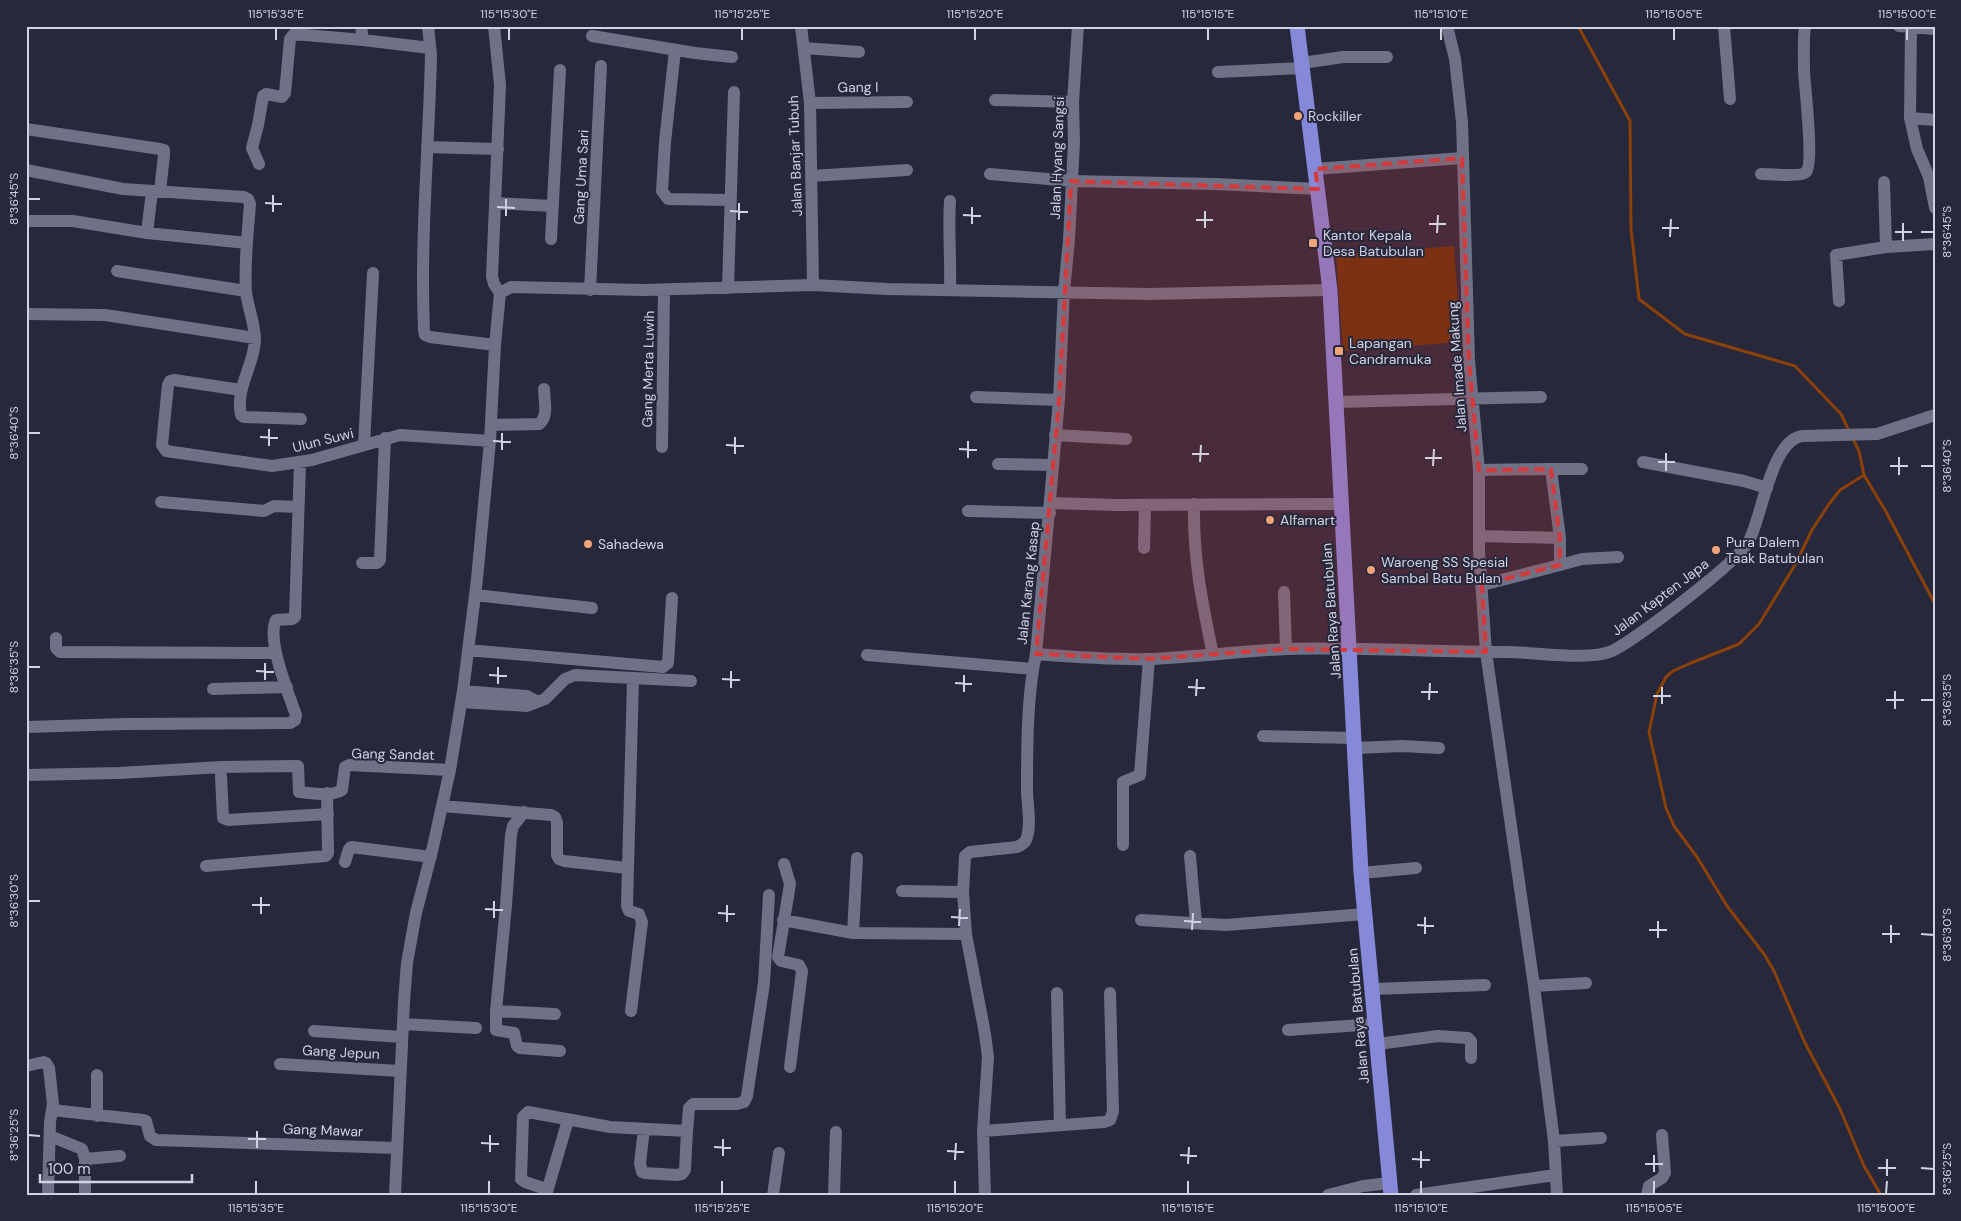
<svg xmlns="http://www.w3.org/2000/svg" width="1961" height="1221" font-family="'DM Sans',sans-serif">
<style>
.grass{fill:#663008}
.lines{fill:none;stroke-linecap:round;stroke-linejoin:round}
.stream{stroke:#8b4107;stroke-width:3}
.minor{stroke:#6f7187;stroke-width:12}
.highway{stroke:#8688d9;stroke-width:15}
.marked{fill:#d6393a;fill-opacity:0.2;stroke:#d6393a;stroke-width:4;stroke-dasharray:10 6;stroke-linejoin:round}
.ticks{fill:none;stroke:#d1d2df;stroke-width:2}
.poi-dot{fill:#efa377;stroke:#27283b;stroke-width:2}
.labels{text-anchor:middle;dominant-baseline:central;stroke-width:4;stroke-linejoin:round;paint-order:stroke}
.street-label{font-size:14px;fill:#d1d2df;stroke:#27283b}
.poi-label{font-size:14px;fill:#d1d2df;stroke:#27283b;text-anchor:start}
.neatline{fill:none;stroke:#d1d2df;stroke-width:2}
.ticks-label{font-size:12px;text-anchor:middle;fill:#d1d2df}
</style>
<rect width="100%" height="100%" fill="#27283b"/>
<path class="grass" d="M1454,246L1461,342L1343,351L1336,255Z"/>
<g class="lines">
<path class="stream" d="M1578,26L1630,121L1631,229L1639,299L1685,334L1795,366L1841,414L1849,431
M1853,439L1859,451L1864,475L1885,510L1935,604
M1864,475L1840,490L1829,504L1812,530L1795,565L1759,624L1739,644L1691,663L1673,671L1666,677L1657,694L1649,732L1666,808L1674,826L1697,857L1727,906L1764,954L1774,971L1805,1043L1840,1109L1864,1166L1881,1195"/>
<path class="minor" d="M361,26L363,40
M428,26L431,55C429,147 420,238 424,330L425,335L430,337L495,345
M494,26L500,85L492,276L494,284L500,293
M801,26L810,103L813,285
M1078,26L1073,102L1074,142L1069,240L1064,291L1059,400L1036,654C1074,657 1113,660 1151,659C1196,657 1242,651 1287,649C1360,647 1434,652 1507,652C1535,652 1589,661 1612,651C1635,640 1738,562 1749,541C1762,517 1771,439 1803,436L1877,434L1935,415
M1447,26L1455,59L1462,122L1469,360L1479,470V551L1486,652L1534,986L1554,1141L1557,1195
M1724,26L1730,99
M1899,26L1935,29
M592,36L695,53L732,57
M804,48L859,52
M675,50L665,142L662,191L668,199L730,200
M1302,63L1343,57H1387
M1218,72L1302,68
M995,100L1073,102
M810,103L907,102
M1910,118L1911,27
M1935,120L1910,118L1917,149L1929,177L1935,208
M26,129L160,149L164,150V155L160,191
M427,147L498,149
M259,164L252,148L258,125L263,96L266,94L282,97L285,93L290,39L294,34L363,40L430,48
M1315,169L1462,158
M26,170L123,189L244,197L248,199L250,204C248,232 244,263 246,292C248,308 255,324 255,340C254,366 235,388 241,415L244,417L301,419
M990,174L1071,181L1216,184L1318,189
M1761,174C1769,174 1802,177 1806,172C1814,164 1805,88 1804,72C1804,57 1803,42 1805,26
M811,176L907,170
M1884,182L1886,247
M495,203L553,206
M26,221H73L147,233L152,191
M147,233L247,243
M551,239L560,70
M117,271L246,291
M728,288L734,92
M950,289C951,259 948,231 950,201
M590,290L601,66
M1839,301L1836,255L1886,247L1935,244
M26,314L105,315L255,338
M241,390L174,380L170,381L168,385L162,445L166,451L272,466L312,460L400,435L490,441
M976,397L1059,400
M1336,402L1541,397
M491,425L539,424C549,417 544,400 544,389
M1055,435L1126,439
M364,445L373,273
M662,447L664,290
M1643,462L1744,481L1767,488
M998,464L1052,465
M1551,469H1582
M1479,470L1551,469L1560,538V565L1482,585
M161,502L264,511L274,506L298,507
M1051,503L1116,505L1340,504
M1194,504C1193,558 1202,602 1213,655
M968,511L1050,513
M1480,536L1560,538
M1144,548L1145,505
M362,563H377L380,560L385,438
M1560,565L1582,559L1618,557
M1284,592L1286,649
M475,595L592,608
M56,638V648L60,652L276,653
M468,650L663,667L668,663L672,598
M867,655L1033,669
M213,689L287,687
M463,691L527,696L536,701
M461,702L527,706L545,699L565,679L575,675L691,681
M26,727L126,724L290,723L295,720L296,715C289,695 266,639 276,620L292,619L295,617L300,463
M1263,736L1355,738
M1356,748L1402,746L1439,748
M26,775L119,773L222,767L298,766L299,792C311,793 331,797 342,790L345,767L349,765L450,770
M221,776L223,818L228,820L328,814
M442,806L551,815L555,817L557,823V855L559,859L564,861L627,868
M524,812L513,826L511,835L506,905L496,1011L555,1014
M1123,845V782L1140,775L1149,659
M1190,856L1196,923
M345,862L349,849L351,847L431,857
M784,864L790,884L778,957L781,961L799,965L802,971L790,1067
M206,866L326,856L328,853L327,793
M1361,873L1416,868
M902,891L963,892
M783,920L853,933L966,934
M1141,920L1226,925L1365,914
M853,933L857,858
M1534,986L1586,983
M1372,989L1485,985
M1057,993L1060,1125
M496,1011V1030L514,1033L517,1046L520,1048L560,1051
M631,1011L642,922L639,914L629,911L627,906L633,679
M403,1024L476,1028
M1288,1030L1376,1024
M314,1031L402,1037
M1378,1044L1438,1036L1468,1038L1471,1041V1058
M280,1064L400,1071
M26,1066L44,1062L46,1063L49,1068L53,1104L50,1122L48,1195
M52,1110L143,1120L146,1121L150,1136L156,1140L397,1148
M97,1116V1075
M644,1129L640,1163L642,1172L645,1173L677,1175L682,1174L685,1170L687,1131
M983,1131L1104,1122L1110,1120L1113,1111L1110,993
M50,1136L82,1149L85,1159V1195
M1554,1141L1601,1138
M85,1159L120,1156
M546,1189L525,1182L521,1179L523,1117L528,1112L610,1127L687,1131L689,1108L693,1104H737L744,1102L747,1096L764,983L769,895
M395,1195L404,1001L407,963L416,913L432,851L450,770L463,691L477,579L490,441L495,345L500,293L511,287L644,290L813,285L887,289L1149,294L1330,290
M546,1195L568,1120
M773,1195L779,1153
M834,1195L836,1132
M985,1195L983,1131L988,1057L985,1034L966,934L963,892L965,856L970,852L1017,847C1021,845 1024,844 1026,840C1032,825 1027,805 1027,790C1027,747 1027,695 1036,654
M1328,1195L1363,1186L1390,1183
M1416,1195L1555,1175
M1647,1195L1649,1186L1662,1178L1665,1173L1662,1135"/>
<path class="highway" d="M1297,26L1330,290L1361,873L1391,1195"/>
</g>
<path class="marked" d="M1462,158L1469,360L1479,470L1551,469L1560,538V565L1482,585L1486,652L1286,649L1149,659L1036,654L1059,400L1071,181L1318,189L1315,169Z"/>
<path class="ticks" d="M276,40V28M509,40V28M742,40V28M975,40V28M1208,40V28M1441,40V28M1674,40V28M1907,40V28M28,199H40M265,203L282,204M497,207L515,208M730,211L748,212M273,212V195M963,215L981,216M506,216V199M739,220V203M1196,220H1213M972,224V207M1429,224H1446M1205,228V211M1662,228H1679M1895,232H1912M1921,232H1934M1437,233L1438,215M1670,237L1671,219M1903,241V223M28,433H40M260,437L278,438M493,441L511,442M726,445L744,446M269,446V429M959,449L977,450M502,450V433M735,454V437M1192,454H1209M968,458V441M1425,458H1442M1200,462L1201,445M1658,462H1675M1433,466L1434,449M1890,466H1908M1921,466H1934M1666,471V453M1899,475V457M28,667H40M256,671L274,672M489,675L507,676M722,679L740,680M265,680V663M955,683L972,684M498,684V667M1188,687L1205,688M731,688V671M964,692V675M1421,692H1438M1196,696L1197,679M1653,696H1671M1429,700L1430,683M1886,700H1904M1921,700H1934M1662,704V687M1895,709V691M28,901H40M252,905H270M485,909L503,910M718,913L735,914M261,914V897M951,917L968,918M494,918V901M1184,921L1201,922M727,922V905M1417,925L1434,926M959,926L960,909M1192,930L1193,913M1649,930H1667M1425,934V917M1882,934H1900M1921,934L1934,935M1658,938V921M1891,943V925M28,1135L40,1136M248,1139H266M481,1143L499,1144M714,1147L731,1148M257,1148V1131M947,1151L964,1152M490,1152V1135M1180,1155L1197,1156M723,1156V1139M1412,1159L1430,1160M955,1160L956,1143M1188,1164L1189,1147M1645,1164H1663M1421,1168V1151M1878,1168H1896M1921,1168L1934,1169M1654,1172V1155M1887,1176V1159M256,1194V1181M489,1194V1181M722,1194V1181M955,1194V1181M1188,1194V1181M1421,1194V1181M1654,1194V1181M1886,1194L1887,1181"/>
<g class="poi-dot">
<circle cx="1298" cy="116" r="5"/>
<rect x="1308" y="238" width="10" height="10" rx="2.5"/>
<rect x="1334" y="346" width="10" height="10" rx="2.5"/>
<circle cx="1270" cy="520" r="5"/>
<circle cx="588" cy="544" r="5"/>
<circle cx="1716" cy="550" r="5"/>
<circle cx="1371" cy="570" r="5"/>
</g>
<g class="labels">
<g class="street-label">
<text transform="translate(858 87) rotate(-1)">Gang I</text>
<text transform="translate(795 156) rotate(-92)">Jalan Banjar Tubuh</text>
<text transform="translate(1057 158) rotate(-88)">Jalan Hyang Sangsi</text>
<text transform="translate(581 177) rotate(-87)">Gang Uma Sari</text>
<text transform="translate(1457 367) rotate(-94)">Jalan Imade Makung</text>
<text transform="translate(648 369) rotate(-89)">Gang Merta Luwih</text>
<text transform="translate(323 440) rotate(-14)">Ulun Suwi</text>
<text transform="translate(1028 583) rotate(-84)">Jalan Karang Kasap</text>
<text transform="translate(1660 597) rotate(-37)">Jalan Kapten Japa</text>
<text transform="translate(1331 611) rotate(-94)">Jalan Raya Batubulan</text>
<text transform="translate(393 754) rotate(1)">Gang Sandat</text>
<text transform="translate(1358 1016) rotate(-95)">Jalan Raya Batubulan</text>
<text transform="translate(341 1052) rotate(3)">Gang Jepun</text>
<text transform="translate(323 1130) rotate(2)">Gang Mawar</text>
</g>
<g class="poi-label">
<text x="1308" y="116">Rockiller</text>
<text x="1323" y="235">Kantor Kepala<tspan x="1323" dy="16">Desa Batubulan</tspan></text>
<text x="1349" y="343">Lapangan<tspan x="1349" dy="16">Candramuka</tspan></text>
<text x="1280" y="520">Alfamart</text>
<text x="1726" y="542">Pura Dalem<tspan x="1726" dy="16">Taak Batubulan</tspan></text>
<text x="598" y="544">Sahadewa</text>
<text x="1381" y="562">Waroeng SS Spesial<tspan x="1381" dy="16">Sambal Batu Bulan</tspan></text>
</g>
</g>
<rect width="1961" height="1221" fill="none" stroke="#27283b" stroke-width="55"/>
<path d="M40 1174v8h152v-8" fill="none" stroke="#d1d2df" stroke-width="2.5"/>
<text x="48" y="1174" font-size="15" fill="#d1d2df" stroke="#27283b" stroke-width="4" paint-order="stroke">100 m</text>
<rect x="28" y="28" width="1906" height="1166" class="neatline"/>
<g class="ticks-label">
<text x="276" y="18">115°15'35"E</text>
<text x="509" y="18">115°15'30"E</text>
<text x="742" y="18">115°15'25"E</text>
<text x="975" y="18">115°15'20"E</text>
<text x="1208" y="18">115°15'15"E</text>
<text x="1441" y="18">115°15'10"E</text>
<text x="1674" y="18">115°15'05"E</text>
<text x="1907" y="18">115°15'00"E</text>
<text transform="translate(14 199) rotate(-90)" y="4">8°36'45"S</text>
<text transform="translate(1947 232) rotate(-90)" y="4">8°36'45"S</text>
<text transform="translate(14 433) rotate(-90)" y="4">8°36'40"S</text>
<text transform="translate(1947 466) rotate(-90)" y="4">8°36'40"S</text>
<text transform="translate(14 667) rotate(-90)" y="4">8°36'35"S</text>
<text transform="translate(1947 700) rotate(-90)" y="4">8°36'35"S</text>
<text transform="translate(14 901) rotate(-90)" y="4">8°36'30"S</text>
<text transform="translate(1947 935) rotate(-90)" y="4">8°36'30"S</text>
<text transform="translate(14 1135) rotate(-90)" y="4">8°36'25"S</text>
<text transform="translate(1947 1169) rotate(-90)" y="4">8°36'25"S</text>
<text x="256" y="1212">115°15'35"E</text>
<text x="489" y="1212">115°15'30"E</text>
<text x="722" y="1212">115°15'25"E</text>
<text x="955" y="1212">115°15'20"E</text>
<text x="1188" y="1212">115°15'15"E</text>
<text x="1421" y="1212">115°15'10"E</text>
<text x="1654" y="1212">115°15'05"E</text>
<text x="1886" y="1212">115°15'00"E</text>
</g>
</svg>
